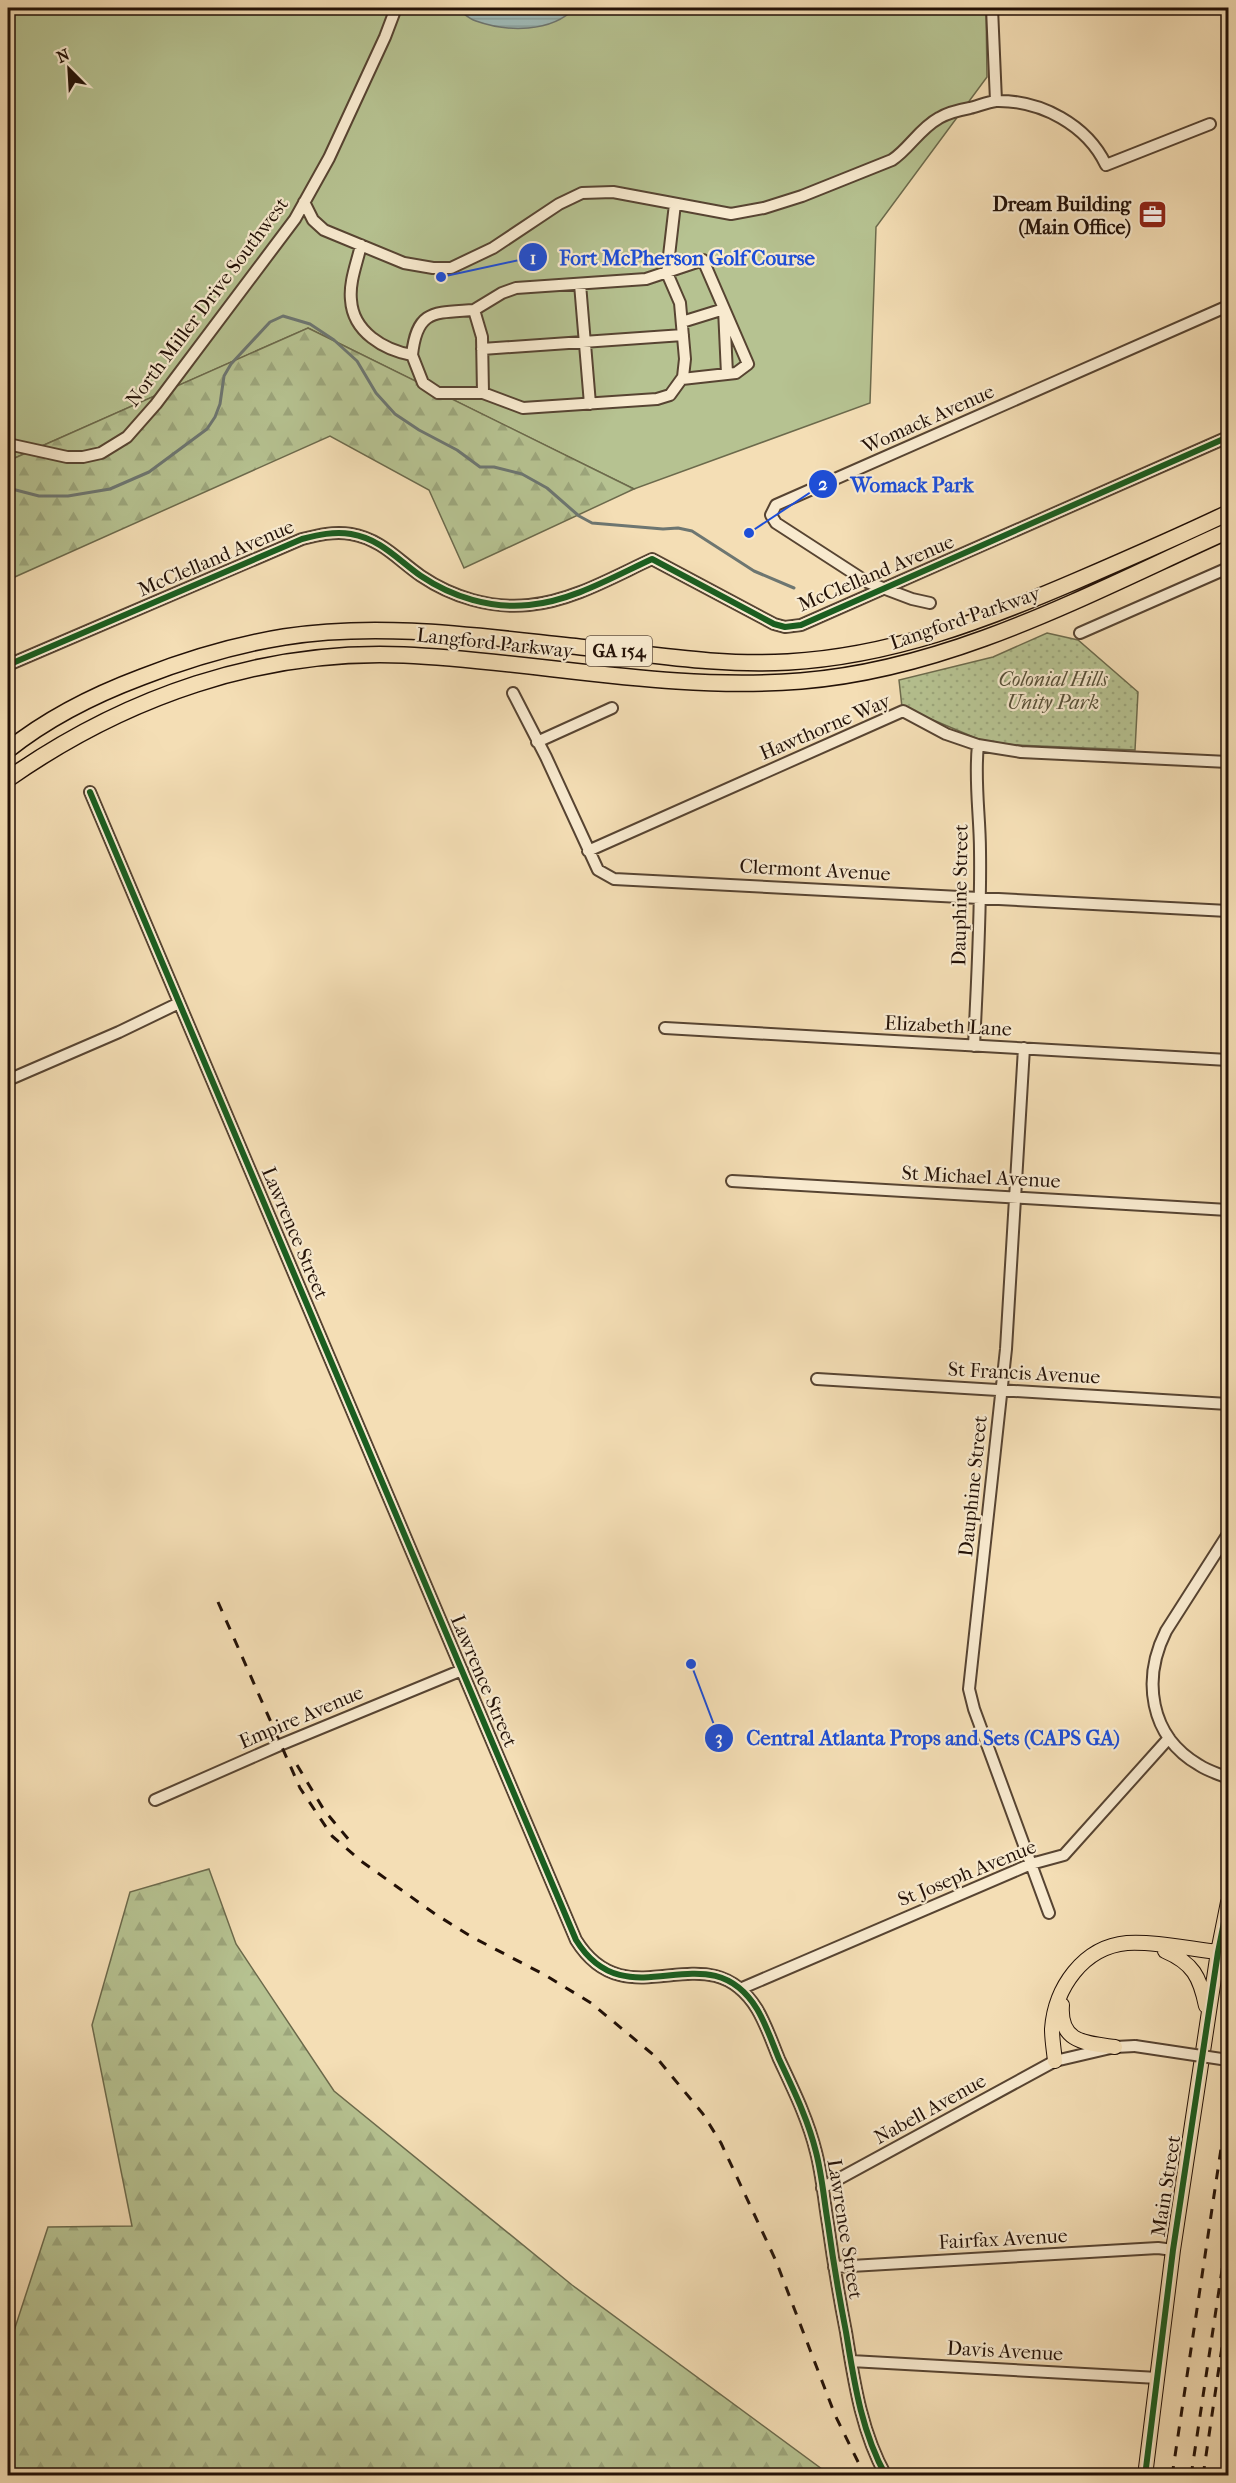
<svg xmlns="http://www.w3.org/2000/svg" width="1236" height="2483" font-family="'IM FELL French Canon',serif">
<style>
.grass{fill:#b6c291;stroke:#6c6a4c;stroke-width:1.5}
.forest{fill:url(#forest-firs);stroke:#6c6a4c;stroke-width:1.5}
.park{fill:url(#park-dots);stroke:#6c6a4c;stroke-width:1.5}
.water{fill:url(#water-rules);stroke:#6d7671;stroke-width:1.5}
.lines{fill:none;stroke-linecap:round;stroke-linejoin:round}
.stream{stroke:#6d7671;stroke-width:3}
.minor-casing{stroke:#574432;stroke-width:14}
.major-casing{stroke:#231107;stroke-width:16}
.highway-casing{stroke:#231107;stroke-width:18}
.minor{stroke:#f8eacf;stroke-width:10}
.major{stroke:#f4deb5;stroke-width:14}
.highway{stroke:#f4deb5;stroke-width:15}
.rail{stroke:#231107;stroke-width:3;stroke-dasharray:10 10;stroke-linecap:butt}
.minor-bridge-casing{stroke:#574432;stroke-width:14;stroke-linecap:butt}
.minor-bridge{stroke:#f8eacf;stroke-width:10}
.cycleway-casing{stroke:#f8eacf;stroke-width:10}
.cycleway{stroke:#1b5e20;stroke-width:6}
.labels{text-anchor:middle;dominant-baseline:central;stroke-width:4.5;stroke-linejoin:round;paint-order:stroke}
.shield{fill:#f8eacf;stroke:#635243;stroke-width:1.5}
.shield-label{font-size:18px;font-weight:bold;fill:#231107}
.poi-label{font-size:20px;font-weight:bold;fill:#231107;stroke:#f8eacf;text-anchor:end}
.street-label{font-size:20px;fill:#231107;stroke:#f8eacf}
.park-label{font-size:20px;font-style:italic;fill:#564f37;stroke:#f8eacf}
.leader{fill:none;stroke:#1d4ed8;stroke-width:2}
.callout-dot{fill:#1d4ed8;stroke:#f8eacf;stroke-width:2}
.mark-label{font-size:18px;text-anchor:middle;font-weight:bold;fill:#fff}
.callout-label{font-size:21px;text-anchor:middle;font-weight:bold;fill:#1d4ed8;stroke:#f8eacf;stroke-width:4.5;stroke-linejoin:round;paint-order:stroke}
</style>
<defs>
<pattern id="forest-firs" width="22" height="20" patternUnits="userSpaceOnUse" patternTransform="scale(1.5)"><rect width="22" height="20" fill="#b6c291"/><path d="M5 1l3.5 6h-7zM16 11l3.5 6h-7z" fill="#9ca67c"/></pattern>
<pattern id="park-dots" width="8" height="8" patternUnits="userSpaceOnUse" patternTransform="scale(1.5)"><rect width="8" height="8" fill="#b6c291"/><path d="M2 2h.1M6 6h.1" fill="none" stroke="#9ca67c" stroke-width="1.8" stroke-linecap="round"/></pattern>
<pattern id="water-rules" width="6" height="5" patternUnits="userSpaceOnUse" patternTransform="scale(1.5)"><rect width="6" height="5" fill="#9fbab7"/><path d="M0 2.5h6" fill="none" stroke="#899f9c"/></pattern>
</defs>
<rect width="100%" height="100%" fill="#f4deb5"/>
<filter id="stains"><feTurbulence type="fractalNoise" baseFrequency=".00333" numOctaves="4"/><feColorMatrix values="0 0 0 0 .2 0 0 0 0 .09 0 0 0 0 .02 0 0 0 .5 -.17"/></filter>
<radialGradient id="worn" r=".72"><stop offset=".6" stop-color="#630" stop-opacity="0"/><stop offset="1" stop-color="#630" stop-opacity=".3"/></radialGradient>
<path class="grass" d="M8,8H986L987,77L876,227L870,403L634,489L308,328L8,461Z"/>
<path class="forest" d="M308,328L634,489L464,568L429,490L330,436L8,580V461Z
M209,1869L236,1944L334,2091L572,2285L830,2475H8V2349L48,2227L132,2226L92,2025L130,1892Z"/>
<path class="park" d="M1047,633L1078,640L1138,692L1135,750L1015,745L983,741L902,707L899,680L993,657Z"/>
<path class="water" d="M456,8H575C551,33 507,32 476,21C469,19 462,12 456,8Z
M1056,8H1210L1203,12H1196L1072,11Z"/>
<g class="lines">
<path class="stream" d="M8,488L39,496H68L110,489L149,472L207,429L215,417L220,404L224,376L231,364L270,322L283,316L310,324L334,340L357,361L376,393L395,414L419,430L457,450L480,467H494L522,474L547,488L579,516L592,523L663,529L678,528L692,531L754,571L794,588"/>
<defs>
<path id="minor" d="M992,8L996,101
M304,202L313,220L324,230L404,263L433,268H451L493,248L559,204L582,193L613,192L731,214L764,208L802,196L892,160C909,149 919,129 939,118C949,112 959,110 970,108C978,106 988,102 996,101C1041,100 1087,125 1106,165L1210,124
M361,245C357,263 349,282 351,300C353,332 384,350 412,355L423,383L438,393H483L523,408L657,399L670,395L683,377L685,359L680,303L667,273L675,204
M580,284L590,404
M474,310L502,293L516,288L646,279L703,260L748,364L736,373L682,379
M682,322L724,309L727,374
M482,349L683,335
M412,355C417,309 434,313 474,310L482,337L483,393
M8,444L67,457H83L101,453L127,437L156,404L295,219L329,158L385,37L396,8
M930,603L912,599L867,582L776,523L771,515L776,505L1228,306
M1080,633L1228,568
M8,665L302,539C318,535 334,531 351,534C381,539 398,560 421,576C452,597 491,609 529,605C572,601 613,577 652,559L774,624L785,627L801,625L1228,437
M513,693L546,757L598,870L614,879L1228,911
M537,742L612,708
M90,792L576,1940C628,2024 707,1928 757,2009C766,2024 772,2042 779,2059C793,2089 808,2119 816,2152C822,2175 824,2200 828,2224C833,2260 839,2296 846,2332C854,2381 861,2431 886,2476
M588,851L903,711L946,734L978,745L1021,752L1228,762
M665,1028L1228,1060
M974,1046C977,981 981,916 980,851C980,816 974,780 978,745
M1024,1048L1006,1349L969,1689L974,1709L1049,1913
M8,1080L119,1032L179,1003
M732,1181L1228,1210
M817,1379L1228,1404
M1228,1534L1166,1631C1142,1679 1149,1736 1199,1765C1208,1771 1219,1774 1228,1778
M155,1800L280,1745L462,1670
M740,1989L1031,1864L1064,1855L1169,1738
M822,2188L1055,2061L1115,2047L1135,2046
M834,2267L1158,2248L1173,2250
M851,2361L1158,2378"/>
<path id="major" d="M1165,1951C1193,1963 1200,1977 1206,2006
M1062,2005C1059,2043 1086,2043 1115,2047
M1055,2061C1054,2051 1052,2040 1052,2029C1055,1988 1083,1947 1127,1943C1153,1941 1191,1949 1218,1952
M1145,2476L1173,2250L1218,1952L1228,1902"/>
<path id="highway" d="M8,750C48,718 94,695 142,677C188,659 235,645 284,637C385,621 490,638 590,648C656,655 722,666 788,662C891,656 983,621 1076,581C1127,559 1178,537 1228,513
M8,779C125,697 261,649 404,655C537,661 668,692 801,681C953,669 1092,592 1228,531"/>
</defs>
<use href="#minor" class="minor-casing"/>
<use href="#major" class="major-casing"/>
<use href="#highway" class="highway-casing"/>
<use href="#minor" class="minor"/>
<use href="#major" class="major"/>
<use href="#highway" class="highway"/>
<path class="rail" d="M218,1602L300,1788L332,1836L361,1861L435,1914L472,1937L545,1975L591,2003L656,2057L703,2114L721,2143L776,2261L835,2415L865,2476
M297,1765L324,1810L354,1846
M1172,2476L1228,2102
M1191,2476L1228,2230
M1203,2476L1228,2306"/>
<defs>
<path id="minor-bridge" d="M1135,2046L1228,2060"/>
</defs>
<use href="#minor-bridge" class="minor-bridge-casing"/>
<use href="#minor-bridge" class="minor-bridge"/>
<defs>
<path id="cycleway" d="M8,665L302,539C318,535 334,531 351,534C381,539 398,560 421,576C452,597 491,609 529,605C572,601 613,577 652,559L774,624L785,627L801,625L1228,437
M90,792L576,1940C628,2024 707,1928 757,2009C766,2024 772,2042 779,2059C793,2089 808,2119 816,2152C822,2175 824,2200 828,2224C833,2260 839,2296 846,2332C854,2381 861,2431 886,2476
M1145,2476L1173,2250L1218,1952L1228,1902"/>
</defs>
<use href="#cycleway" class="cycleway-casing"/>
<use href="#cycleway" class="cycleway"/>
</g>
<defs>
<symbol id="office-square" viewBox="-11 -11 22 22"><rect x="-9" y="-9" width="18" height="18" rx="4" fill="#8f2418" stroke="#f8eacf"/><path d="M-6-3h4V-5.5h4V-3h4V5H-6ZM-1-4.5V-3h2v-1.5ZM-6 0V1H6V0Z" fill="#fff"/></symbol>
</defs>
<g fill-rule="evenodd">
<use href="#office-square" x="1136" y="198" width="33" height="33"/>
</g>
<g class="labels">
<rect class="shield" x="586" y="636" width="66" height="30" rx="4.5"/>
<g class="shield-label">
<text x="619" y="651">GA 154</text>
</g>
<g class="poi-label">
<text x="1131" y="204">Dream Building<tspan x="1131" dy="23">(Main Office)</tspan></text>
</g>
<g class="street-label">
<text transform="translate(207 302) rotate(-53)">North Miller Drive Southwest</text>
<text transform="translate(928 419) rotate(-24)">Womack Avenue</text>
<text transform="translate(216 558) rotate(-23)">McClelland Avenue</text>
<text transform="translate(876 573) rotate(-23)">McClelland Avenue</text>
<text transform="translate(965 618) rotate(-19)">Langford Parkway</text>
<text transform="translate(495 643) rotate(6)">Langford Parkway</text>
<text transform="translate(825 727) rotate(-23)">Hawthorne Way</text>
<text transform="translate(815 870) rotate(3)">Clermont Avenue</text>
<text transform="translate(960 895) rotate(-89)">Dauphine Street</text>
<text transform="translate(948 1026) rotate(3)">Elizabeth Lane</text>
<text transform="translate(981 1177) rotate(3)">St Michael Avenue</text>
<text transform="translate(295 1233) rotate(67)">Lawrence Street</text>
<text transform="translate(1024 1373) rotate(3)">St Francis Avenue</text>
<text transform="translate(973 1486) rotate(-84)">Dauphine Street</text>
<text transform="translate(484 1681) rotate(67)">Lawrence Street</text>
<text transform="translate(301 1717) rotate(-23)">Empire Avenue</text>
<text transform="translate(967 1873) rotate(-22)">St Joseph Avenue</text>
<text transform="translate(930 2109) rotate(-29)">Nabell Avenue</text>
<text transform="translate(1166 2186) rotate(-81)">Main Street</text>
<text transform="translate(845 2229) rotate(81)">Lawrence Street</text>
<text transform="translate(1003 2239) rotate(-3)">Fairfax Avenue</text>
<text transform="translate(1005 2351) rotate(3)">Davis Avenue</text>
</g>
<g class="park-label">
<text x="1053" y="679">Colonial Hills<tspan x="1053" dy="23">Unity Park</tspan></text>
</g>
</g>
<path class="leader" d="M441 277L533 257M749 533L823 484M691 1664L719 1738"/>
<g class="callout-dot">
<circle cx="441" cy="277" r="6"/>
<circle cx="749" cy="533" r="6"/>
<circle cx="691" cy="1664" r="6"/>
<circle cx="533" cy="257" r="15"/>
<circle cx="823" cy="484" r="15"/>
<circle cx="719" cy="1738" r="15"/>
</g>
<g class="mark-label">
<text x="533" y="264">1</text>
<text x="823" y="490">2</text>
<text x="719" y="1744">3</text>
</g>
<g class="callout-label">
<text x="687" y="265">Fort McPherson Golf Course</text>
<text x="912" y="492">Womack Park</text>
<text x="933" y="1745">Central Atlanta Props and Sets (CAPS GA)</text>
</g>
<rect width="1236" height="2483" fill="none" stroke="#f4deb5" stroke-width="30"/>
<rect x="9" y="9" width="1218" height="2465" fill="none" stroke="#231107" stroke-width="3"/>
<rect x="15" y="15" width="1206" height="2453" fill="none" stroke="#231107" stroke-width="1.5"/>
<g transform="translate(69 69) rotate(336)" stroke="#f8eacf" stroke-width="4.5" paint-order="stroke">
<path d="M0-4.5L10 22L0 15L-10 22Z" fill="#231107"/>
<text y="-9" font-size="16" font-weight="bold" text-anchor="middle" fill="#231107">N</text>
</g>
<rect width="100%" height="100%" filter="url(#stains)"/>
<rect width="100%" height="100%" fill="url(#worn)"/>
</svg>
